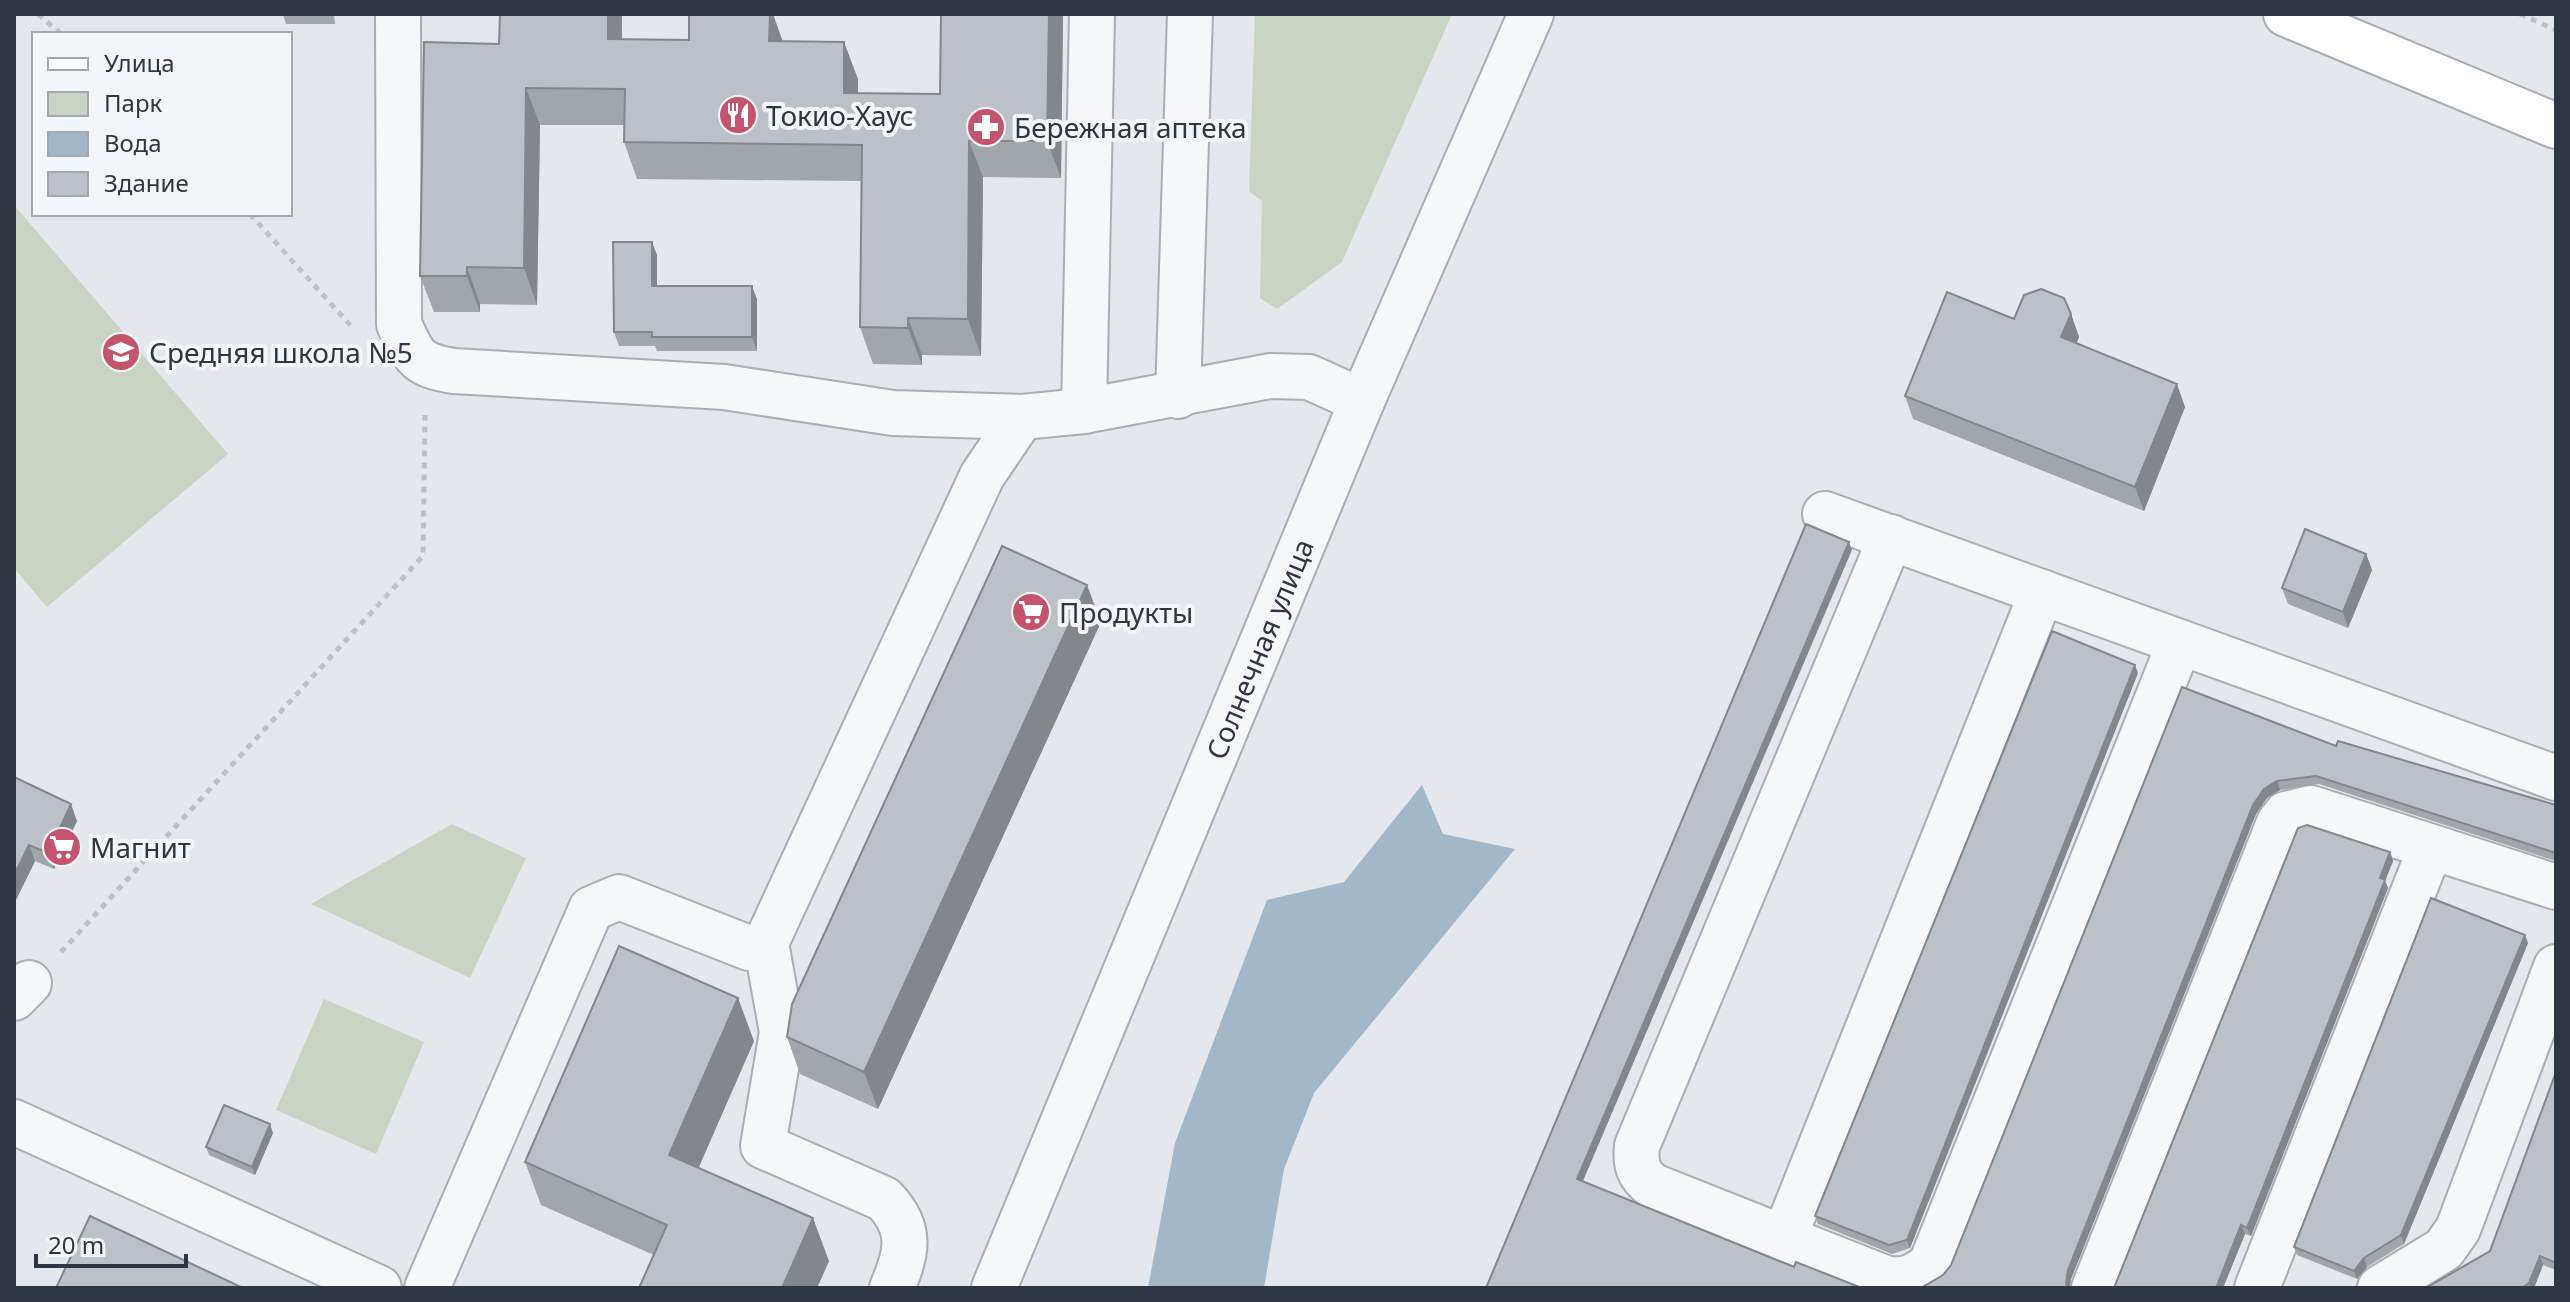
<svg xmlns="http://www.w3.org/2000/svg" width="2570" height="1302" font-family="'Noto Sans',sans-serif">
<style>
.green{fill:#cad4c5}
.water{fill:#a2b7c7}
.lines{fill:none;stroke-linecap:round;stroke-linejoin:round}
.minor-casing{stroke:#a9aeb5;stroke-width:48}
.major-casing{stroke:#a4acb5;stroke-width:48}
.path{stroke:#bec1c6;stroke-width:5;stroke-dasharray:6 6;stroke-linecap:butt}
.minor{stroke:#f6f7f9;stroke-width:44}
.major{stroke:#fff;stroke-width:44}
.wall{fill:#a1a6ab}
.shaded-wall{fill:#83878b}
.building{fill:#bbc1c7;stroke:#83878b;stroke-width:2}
.labels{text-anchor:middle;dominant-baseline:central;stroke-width:8;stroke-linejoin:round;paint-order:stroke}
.poi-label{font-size:28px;fill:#2d3642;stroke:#f3f6f8;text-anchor:start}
.street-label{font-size:28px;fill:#2d3642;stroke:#f3f6f8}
</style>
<rect width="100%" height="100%" fill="#e4e7eb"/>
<path class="green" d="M1255,14H1452L1342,262L1277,309L1260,298L1262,201L1249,191Z
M14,205L228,454L47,607L14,568Z
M452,824L526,858L470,978L311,904Z
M324,999L424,1042L376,1154L276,1110Z"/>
<path class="water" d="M1422,785L1443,834L1515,849L1314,1093L1284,1169L1264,1288H1148L1175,1143L1267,900L1344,882Z"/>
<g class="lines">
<defs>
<g id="minor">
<path d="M398,14L399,324C414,358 417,365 454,371L724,387L893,413L1022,417L1084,411"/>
<path d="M1092,14L1084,411L1270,376L1309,377L1362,401"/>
<path d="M1178,396L1190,14"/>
<path d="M1825,514L2556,778"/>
<path d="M1891,537L1637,1146C1635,1164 1638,1175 1653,1186L1885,1278C1905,1282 1915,1277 1931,1264L2180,642"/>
<path d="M766,943L782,1032L763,1146L884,1199C913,1229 907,1253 892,1288"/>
<path d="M14,998L29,983"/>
<path d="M14,1122L379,1288"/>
<path d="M1784,1238L2042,592"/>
<path d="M427,1288L591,909L619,897L749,948L766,943L982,476L1022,417"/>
<path id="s1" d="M994,1288L1362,401L1531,14"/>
<path d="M2094,1288L2279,823L2286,814L2311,808L2556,887"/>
<path d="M2257,1288L2431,847"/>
<path d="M2380,1288L2444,1249L2458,1229L2556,967"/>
</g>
<path id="major" d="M2286,14L2556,126"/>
</defs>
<use href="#minor" class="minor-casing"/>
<use href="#major" class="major-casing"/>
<path class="path" d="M38,14L61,34
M2520,14L2556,30
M250,214L351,326
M61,952L423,556L425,415"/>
<use href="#minor" class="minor"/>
<use href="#major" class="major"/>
</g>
<path class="wall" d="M283,14H334L335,24H286Z
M500,14H622V40L783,41L858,79V93L940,94L941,14H1063L1061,178L983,177L981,356L922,355V365L873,364L860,327L862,181L637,179L624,142V125H540L537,305L480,304V312H434L420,276L499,44Z
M657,255V286L757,299V351H657L655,346H619L614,332Z
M2071,314L2079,337L2076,344L2185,407L2144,511L1913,419L1905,396L2014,319Z
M2366,554L2372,570L2348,628L2288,604L2282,588Z
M1101,622L878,1109L800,1074L787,1037Z
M2138,673L1910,1248L1892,1254L1818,1224L1815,1216Z
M2182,687L2336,746L2556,805V861L2319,784L2280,790L2267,798L2256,814L2071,1279L1943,1275L1951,1265Z
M14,777L77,821L54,869L35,861L14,904Z
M2390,852L2393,861L2385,881L2388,888L2251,1236L2245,1234L2223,1288H2114Z
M2525,935L2528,943L2404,1244L2367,1267L2357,1279L2297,1255L2294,1247Z
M754,1041L698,1168L829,1261L817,1288H639L654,1255L541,1205L525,1162Z
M2556,1072V1270L2543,1265L2534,1288H2426L2490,1251Z
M273,1133L255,1175L209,1155L206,1147Z"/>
<path class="shaded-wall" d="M608,14H622L621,76L608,39Z
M770,14H773L783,42L769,41Z
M1049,14H1063L1061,178L1047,141Z
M844,42L858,79L857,130L844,93Z
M526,88L540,125L537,305L524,268Z
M969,141L983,177L981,356L968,319Z
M652,242L657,255V299L652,286Z
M467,267L480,304V312L467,276Z
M752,286L757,299V351L752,337Z
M2071,314L2079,337L2069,361L2061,337Z
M908,318L922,355V365L908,328Z
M2177,384L2185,407L2144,511L2135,487Z
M1849,542L1852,550L1580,1188L1577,1179Z
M2366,554L2372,570L2348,628L2343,612Z
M1087,585L1101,622L878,1109L864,1072Z
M2135,665L2138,673L1910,1248L1907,1240Z
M2277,781L2280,790L2267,798L2256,814L2071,1279L2070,1288H2068L2066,1284L2068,1270L2253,805L2264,789Z
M71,804L77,821L54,869L48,853Z
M29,845L35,861L14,904V875Z
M2390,852L2393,861L2385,881L2388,888L2251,1236L2247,1228Z
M2525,935L2528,943L2404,1244L2401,1235Z
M738,998L754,1041L685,1199L669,1155Z
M270,1124L273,1133L255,1175L252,1167Z
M813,1218L829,1261L817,1288H782Z
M2241,1225L2245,1234L2223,1288H2216Z
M2540,1256L2543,1265L2534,1288H2531L2529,1283Z
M2364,1258L2367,1267L2357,1279L2354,1271Z"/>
<path class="building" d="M500,14H608V39L689,40V14H770L769,41L844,42V93L940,94L941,14H1049L1047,141H969L968,319L908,318V328L860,327L862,145L624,142L625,89L526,88L524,268L467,267V276H420L424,42L499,44Z
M613,242H652V286H752V337H652V332H614Z
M2041,289L2064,298L2071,314L2061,337L2177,384L2135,487L1905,396L1947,292L2014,319L2024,295Z
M1806,524L1849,542L1577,1179L1794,1267L1796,1262L1862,1288H1486Z
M2305,529L2366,554L2343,612L2282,588Z
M1002,546L1087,585L864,1072L787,1037L792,1004Z
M2052,631L2135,665L1907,1240L1889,1245L1815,1216Z
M2182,687L2336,746L2338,741L2556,805V853L2316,776L2277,781L2264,789L2253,805L2068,1270L2066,1284L2068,1288H1921L1943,1275L1951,1265Z
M14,777L71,804L48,853L29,845L14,875Z
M2307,825L2390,852L2380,878L2385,880L2247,1228L2241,1225L2216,1288H2114L2298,828Z
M2431,898L2525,935L2401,1235L2364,1258L2354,1271L2294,1247Z
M619,946L738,998L669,1155L813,1218L782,1288H639L667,1225L525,1162Z
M2556,1072V1263L2540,1256L2529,1283L2522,1288H2426L2490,1251Z
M224,1105L270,1124L252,1167L206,1147Z
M90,1216L243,1288H56Z"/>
<defs>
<symbol id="restaurant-disc" viewBox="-11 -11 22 22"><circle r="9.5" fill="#c5536d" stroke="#f3f6f8"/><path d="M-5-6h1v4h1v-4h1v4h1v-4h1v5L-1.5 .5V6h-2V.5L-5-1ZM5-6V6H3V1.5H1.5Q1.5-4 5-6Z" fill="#fff"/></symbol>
<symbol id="pharmacy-disc" viewBox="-11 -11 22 22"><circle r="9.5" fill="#c5536d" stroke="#f3f6f8"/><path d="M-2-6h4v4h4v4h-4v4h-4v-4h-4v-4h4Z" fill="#fff"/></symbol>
<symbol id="school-disc" viewBox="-11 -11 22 22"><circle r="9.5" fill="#c5536d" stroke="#f3f6f8"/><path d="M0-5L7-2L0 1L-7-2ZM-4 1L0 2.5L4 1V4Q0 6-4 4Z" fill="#fff"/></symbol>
<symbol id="supermarket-disc" viewBox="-11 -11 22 22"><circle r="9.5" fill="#c5536d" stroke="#f3f6f8"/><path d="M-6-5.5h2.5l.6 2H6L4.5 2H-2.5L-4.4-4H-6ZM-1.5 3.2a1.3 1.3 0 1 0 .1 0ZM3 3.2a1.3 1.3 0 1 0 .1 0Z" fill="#fff"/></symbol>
</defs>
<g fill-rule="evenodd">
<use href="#restaurant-disc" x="716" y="93" width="44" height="44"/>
<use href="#pharmacy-disc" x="964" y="105" width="44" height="44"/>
<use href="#school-disc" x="99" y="330" width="44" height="44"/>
<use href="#supermarket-disc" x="1009" y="590" width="44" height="44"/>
<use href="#supermarket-disc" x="40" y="825" width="44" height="44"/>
</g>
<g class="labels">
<g class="poi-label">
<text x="766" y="115">Токио-Хаус</text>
<text x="1014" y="127">Бережная аптека</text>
<text x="149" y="352">Средняя школа №5</text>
<text x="1059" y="612">Продукты</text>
<text x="90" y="847">Магнит</text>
</g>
<g class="street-label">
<text stroke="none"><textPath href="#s1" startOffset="692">Солнечная улица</textPath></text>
</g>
</g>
<rect width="2570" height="1302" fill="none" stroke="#2d3642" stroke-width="32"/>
<rect x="32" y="32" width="260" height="184" fill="#f3f6f8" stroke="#a4a9af" stroke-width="2"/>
<rect x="48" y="58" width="40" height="12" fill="#ffffff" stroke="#a4a9af" stroke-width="2"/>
<text x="104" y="72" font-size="24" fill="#2d3642">Улица</text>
<rect x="48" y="92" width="40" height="24" fill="#cad4c5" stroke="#a4a9af" stroke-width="2"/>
<text x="104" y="112" font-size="24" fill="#2d3642">Парк</text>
<rect x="48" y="132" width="40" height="24" fill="#a2b7c7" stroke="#a4a9af" stroke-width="2"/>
<text x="104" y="152" font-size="24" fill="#2d3642">Вода</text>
<rect x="48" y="172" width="40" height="24" fill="#bbc1c7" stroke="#a4a9af" stroke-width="2"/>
<text x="104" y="192" font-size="24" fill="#2d3642">Здание</text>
<path d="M36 1254v12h150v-12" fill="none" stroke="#2d3642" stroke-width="4"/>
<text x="48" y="1254" font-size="24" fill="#2d3642" stroke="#f3f6f8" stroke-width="6" paint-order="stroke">20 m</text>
</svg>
